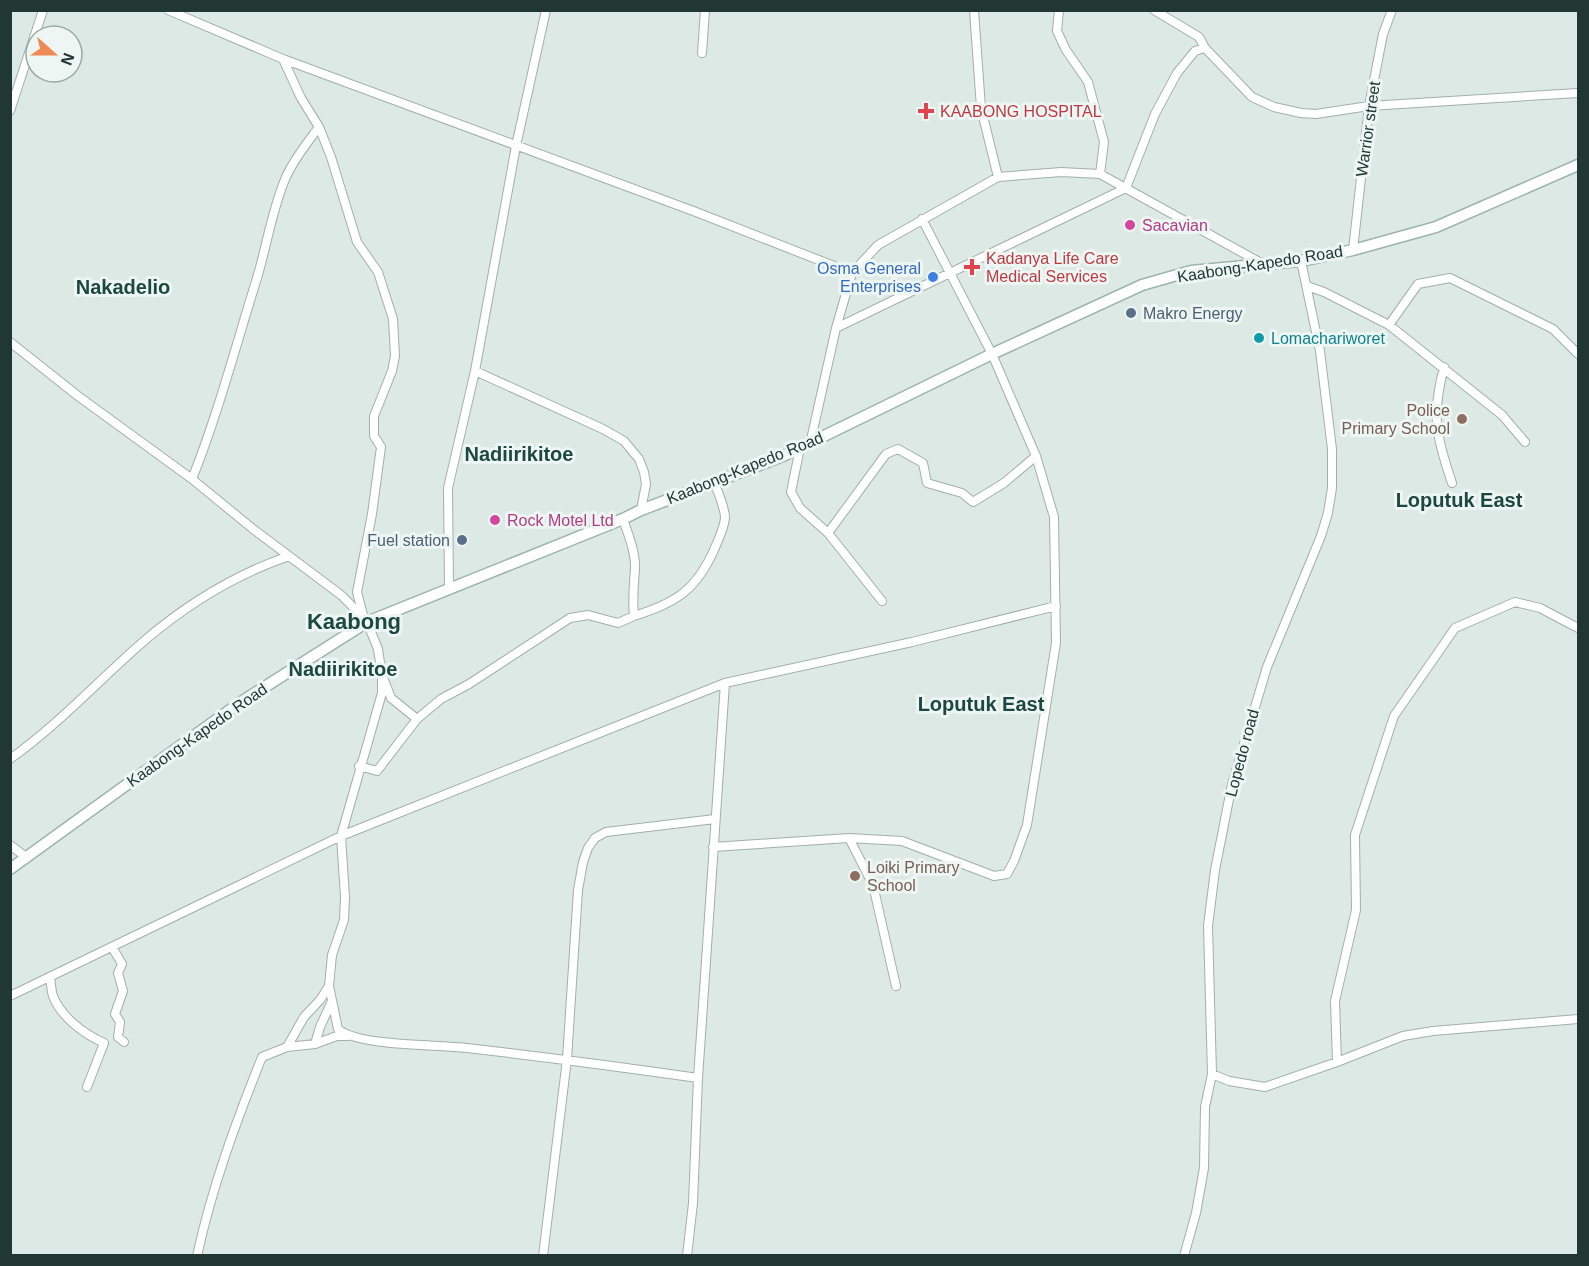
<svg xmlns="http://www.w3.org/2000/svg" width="1589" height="1266" font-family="Arial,sans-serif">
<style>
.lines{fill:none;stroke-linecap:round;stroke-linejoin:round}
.minor-casing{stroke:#a1b0ac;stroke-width:10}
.secondary-casing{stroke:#9db4ae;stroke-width:13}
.minor{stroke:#fff;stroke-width:8}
.secondary{stroke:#fff;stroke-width:10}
.health-dot{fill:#e0444e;stroke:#edf6f2;stroke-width:2}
.hotel-dot{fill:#d1479c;stroke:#edf6f2;stroke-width:2}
.shop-dot{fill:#3f7fe0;stroke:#edf6f2;stroke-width:2}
.service-dot{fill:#5c6f8a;stroke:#edf6f2;stroke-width:2}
.culture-dot{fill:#0f9aa8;stroke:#edf6f2;stroke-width:2}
.education-dot{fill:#8d6e63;stroke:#edf6f2;stroke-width:2}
.labels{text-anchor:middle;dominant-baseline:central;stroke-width:6;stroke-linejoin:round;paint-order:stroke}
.health-label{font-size:16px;fill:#be3a42;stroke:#edf6f2;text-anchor:start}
.street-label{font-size:16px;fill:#203733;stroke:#edf6f2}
.hotel-label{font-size:16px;fill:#b23c85;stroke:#edf6f2;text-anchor:start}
.shop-label{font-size:16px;fill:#366cbe;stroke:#edf6f2;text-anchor:end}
.service-label{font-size:16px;fill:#4e5e75;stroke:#edf6f2;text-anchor:start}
.culture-label{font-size:16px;fill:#0d838f;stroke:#edf6f2;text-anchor:start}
.education-label{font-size:16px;fill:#785e54;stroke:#edf6f2;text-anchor:end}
.quarter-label{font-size:20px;font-weight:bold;fill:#1d4842;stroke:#edf6f2}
.district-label{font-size:22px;font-weight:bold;fill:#1d4842;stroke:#edf6f2}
</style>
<rect width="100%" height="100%" fill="#dde9e5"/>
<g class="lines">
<defs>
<path id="minor" d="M168,10L283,59L696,212L852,273
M974,10L981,108L998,177
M1059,10L1057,31L1066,50L1088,82L1104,142L1100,174
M1154,10L1199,37L1205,48
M702,53L705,10
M283,59L301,98L319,127L331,157L357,242L378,272L393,319L395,356L392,371L374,416V436L381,447L372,514L357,592L363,615
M10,111L43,10
M1353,250L1369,106L1383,34L1392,10
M1307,286L1324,292L1389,325L1502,415L1525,442
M1389,325L1418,284L1450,278L1553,329L1578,354
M836,328L1126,188L1155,114L1177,73L1195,51L1205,48L1252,97L1274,107L1301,113L1316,114L1369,106L1578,93
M10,342L78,396L192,479L253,529L341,595L363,617L367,622L378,649L382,676V693L341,836L345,897L344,920L332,955L329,986L320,1000L304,1017L287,1047L262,1057C236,1122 212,1187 197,1256
M1444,367C1431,416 1436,436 1452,483
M475,371L603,429L624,441L639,459L644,472L646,484L641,510
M810,444L836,328L852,273L878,245L998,177L1061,172L1100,174L1263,264
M800,448L791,492L800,508L828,533L882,601
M192,479C218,414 236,345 257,278C267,245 272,209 286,177C294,159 307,143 319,127
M828,533L886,454L898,449L923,463L927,483L962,493L973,502L1004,483L1036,456
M449,590L448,488L475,371L516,146L546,10
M634,616C676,603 696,590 714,550C718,540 724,529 725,518C725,507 718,493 714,482
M384,680L391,698L417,719
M10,759C59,724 99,680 144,641C186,605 237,574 289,556
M359,766L377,771L417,719L441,699L469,684L570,618L588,615L618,623L634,616C632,599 634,585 635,569C636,553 628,534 623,519
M849,838L873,885L896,986
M10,845L26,857
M713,847L849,838L902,841L994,876L1007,874L1014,861L1027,825L1056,643L1054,517L1036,456L992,354L922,219
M112,947L122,964L118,973L123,991L115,1014L120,1022L118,1037L124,1042
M50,977C51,982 51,990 53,996C61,1017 84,1034 104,1043L87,1087
M329,986L338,1029C360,1047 437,1044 467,1048C545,1057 621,1067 698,1078
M10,996L341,836L725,683L912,642L1056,606
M315,1044L320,1027L332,1001
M287,1047L315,1044L337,1036H348
M1337,1062L1335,1001L1356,910L1355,835L1394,716L1455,628L1515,602L1540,608L1578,628
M1212,1074L1229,1081L1265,1087L1337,1062L1403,1036L1433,1031L1578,1019
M543,1256L567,1059L578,890L583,862L588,848L595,838L606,832L715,819
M687,1256L693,1203L698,1078L725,683
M1184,1256L1196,1213L1204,1168L1205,1107L1212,1074L1208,926L1215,870L1232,784L1267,667L1321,536L1328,513L1332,488V449L1320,351L1301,261"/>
<path id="secondary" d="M10,869L241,702L367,622L623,519L641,510L783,456L992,354L1142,285L1191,271L1301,261L1353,250L1436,227L1578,165"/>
</defs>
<use href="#minor" class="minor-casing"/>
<use href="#secondary" class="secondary-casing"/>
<use href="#minor" class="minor"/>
<use href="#secondary" class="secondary"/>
</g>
<g class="health-dot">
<path d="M923 102h6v6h6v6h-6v6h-6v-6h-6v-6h6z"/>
<path d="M969 258h6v6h6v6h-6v6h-6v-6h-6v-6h6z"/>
</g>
<g class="hotel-dot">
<circle cx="1130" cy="225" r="6"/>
<circle cx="495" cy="520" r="6"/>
</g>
<circle class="shop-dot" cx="933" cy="277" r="6"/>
<g class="service-dot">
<circle cx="1131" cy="313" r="6"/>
<circle cx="462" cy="540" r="6"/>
</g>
<circle class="culture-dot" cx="1259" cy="338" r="6"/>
<g class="education-dot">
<circle cx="1462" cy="419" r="6"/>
<circle cx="855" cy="876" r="6"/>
</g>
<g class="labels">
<g class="health-label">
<text x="940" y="111">KAABONG HOSPITAL</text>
<text x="986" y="258">Kadanya Life Care<tspan x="986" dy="18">Medical Services</tspan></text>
</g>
<g class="street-label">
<text transform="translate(1368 129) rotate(-82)">Warrior street</text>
<text transform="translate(1260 264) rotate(-9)">Kaabong-Kapedo Road</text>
<text transform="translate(745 468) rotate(-22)">Kaabong-Kapedo Road</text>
<text transform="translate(197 735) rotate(-35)">Kaabong-Kapedo Road</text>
<text transform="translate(1242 753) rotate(-75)">Lopedo road</text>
</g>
<g class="hotel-label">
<text x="1142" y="225">Sacavian</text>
<text x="507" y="520">Rock Motel Ltd</text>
</g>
<g class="shop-label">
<text x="921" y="268">Osma General<tspan x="921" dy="18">Enterprises</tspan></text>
</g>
<g class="service-label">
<text x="1143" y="313">Makro Energy</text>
<text x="450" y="540" text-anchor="end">Fuel station</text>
</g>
<g class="culture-label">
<text x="1271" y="338">Lomachariworet</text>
</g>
<g class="education-label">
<text x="1450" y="410">Police<tspan x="1450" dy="18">Primary School</tspan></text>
<text x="867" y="867" text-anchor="start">Loiki Primary<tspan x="867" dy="18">School</tspan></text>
</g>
<g class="quarter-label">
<text x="123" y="287">Nakadelio</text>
<text x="519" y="454">Nadiirikitoe</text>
<text x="1459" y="500">Loputuk East</text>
<text x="343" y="669">Nadiirikitoe</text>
<text x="981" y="704">Loputuk East</text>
</g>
<g class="district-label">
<text x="354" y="621">Kaabong</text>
</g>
</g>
<rect width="1589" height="1266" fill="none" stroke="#203733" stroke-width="24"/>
<g transform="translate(54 54) rotate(111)"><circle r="28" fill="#edf6f2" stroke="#9baaa6" stroke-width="1.5"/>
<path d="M0-4.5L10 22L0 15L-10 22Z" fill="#ed8a57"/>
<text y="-9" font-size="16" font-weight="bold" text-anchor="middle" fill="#203733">N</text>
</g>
</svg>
